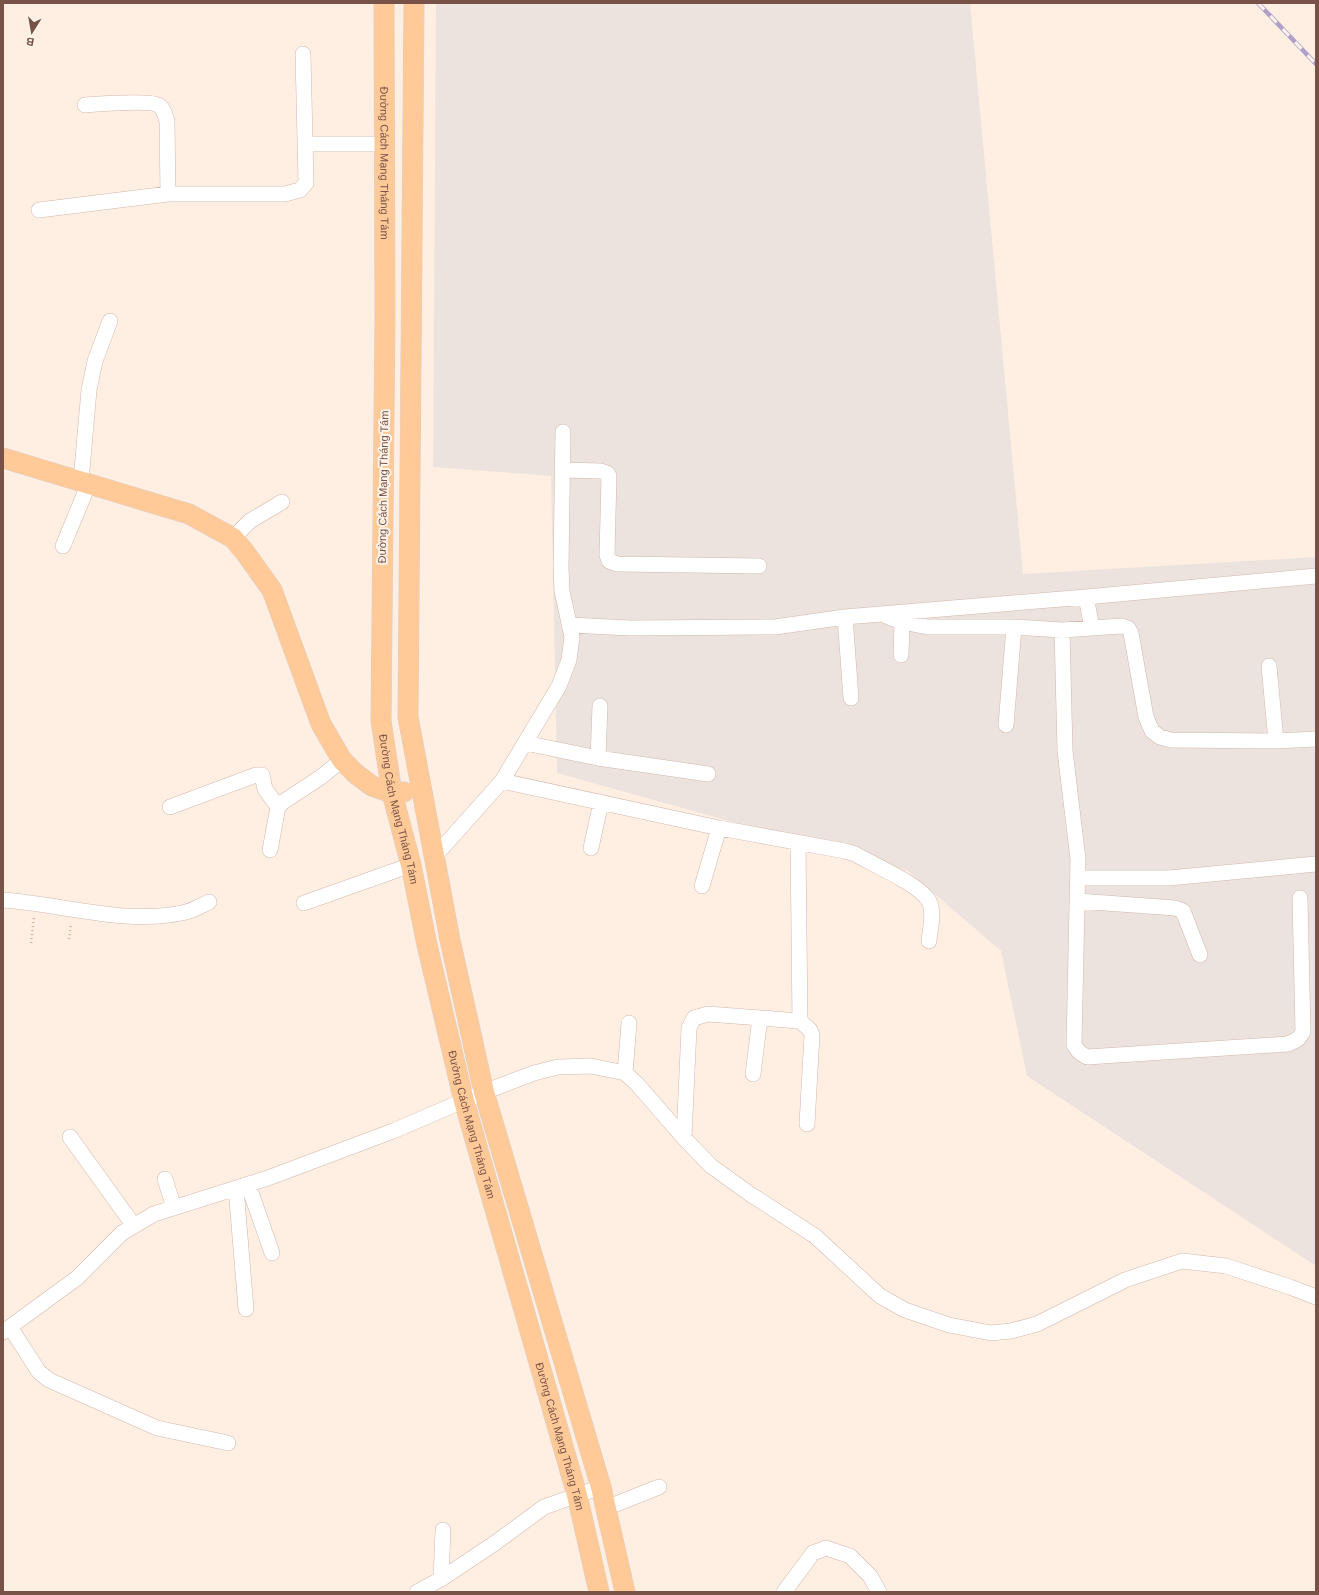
<svg xmlns="http://www.w3.org/2000/svg" width="1319" height="1595" font-family="Helvetica,sans-serif">
<style>
.industrial{fill:#ede3de}
.lines{fill:none;stroke-linecap:round;stroke-linejoin:round}
.minor-casing{stroke:#d2b7ab;stroke-width:16}
.major-casing{stroke:#d9cecb;stroke-width:21}
.path{stroke:#daaa9b;stroke-width:2.5;stroke-dasharray:1 3;stroke-linecap:butt}
.minor{stroke:#fff;stroke-width:15}
.major{stroke:#ffca98;stroke-width:20}
.rail-casing{stroke:#b0a0c8;stroke-width:4.5}
.rail{stroke:#fff4ea;stroke-width:3;stroke-dasharray:9;stroke-linecap:butt}
.labels{text-anchor:middle;dominant-baseline:central;stroke-width:4;stroke-linejoin:round;paint-order:stroke}
.street-label{font-size:11px;fill:#785147;stroke:#fff4ea}
</style>
<rect width="100%" height="100%" fill="#feefe2"/>
<path class="industrial" d="M436,3H970L1023,574L1316,557V1266L1027,1076L1001,951L908,871L557,773L551,476L433,467Z"/>
<g class="lines">
<defs>
<path id="minor" d="M85,105C98,104 150,100 158,105C164,108 165,115 167,121L168,194
M306,144H384
M39,210L168,194H285L300,190L306,183L303,54
M563,470L601,471L607,473L609,476L607,555L609,561L617,564L759,566
M81,481L89,390L95,361L110,321
M233,538L250,521L282,502
M63,546L89,483
M1086,597L1092,628
M886,616L902,622L928,627H1014L1062,630L1122,626L1128,628L1131,633L1146,717L1152,731L1160,737L1171,740L1276,741L1316,739
M845,617L851,698
M569,625L630,628L775,627L845,617L1086,597L1316,576
M1062,630L1065,751L1078,859L1074,1045L1079,1052L1087,1057L1288,1044L1298,1039L1303,1032L1300,898
M901,655L902,622
M1269,666L1276,741
M1006,725L1014,627
M525,743L598,758L708,774
M598,758L600,706
M502,781L719,828L845,851L855,854C872,864 920,885 929,901C935,912 930,929 929,941
M170,807L256,775H262L265,789L278,807
M798,843L800,1021
M591,848L601,802
M270,850L278,807L283,802L321,777L342,760
M435,856L502,781L559,686L569,660L572,637L562,591L561,567L563,432
M1078,878H1169L1316,864
M702,886L719,828
M3,900C62,904 128,926 186,912C194,910 202,905 209,902
M1078,901L1175,908L1183,911L1200,955
M304,903L411,865
M625,1073L629,1023
M753,1074L760,1018
M70,1137L134,1226
M684,1138L689,1028L694,1018L708,1014L800,1021L810,1030L812,1035L807,1124
M165,1179L174,1208
M248,1184L272,1253
M236,1188L246,1309
M10,1327L39,1372L49,1380L157,1428L228,1443
M3,1332L77,1278L122,1233L154,1214L268,1178L393,1131L484,1092L534,1073L558,1067L591,1066L625,1073L637,1084L684,1138L711,1166L750,1194L815,1236L880,1296L905,1310L949,1325L991,1333L1011,1331L1037,1324L1125,1280L1182,1261L1226,1266L1290,1287L1316,1297
M606,1508L659,1487
M441,1579L443,1530
M417,1592L441,1579L495,1543L544,1507L601,1487
M784,1592L813,1553L826,1548L850,1556L870,1576L879,1592"/>
<g id="major">
<path id="s1" d="M384,3L385,316L381,721L392,793L411,865L427,945L464,1101L577,1495L599,1592"/>
<path d="M414,3L408,717L450,940L484,1092L601,1487L625,1592"/>
<path d="M3,458L189,514L233,538L244,551L272,590L321,724L342,760L356,774L372,786L392,793L404,792"/>
</g>
</defs>
<use href="#minor" class="minor-casing"/>
<use href="#major" class="major-casing"/>
<path class="path" d="M69,939L71,923
M31,943L34,918"/>
<use href="#minor" class="minor"/>
<use href="#major" class="major"/>
<defs>
<path id="rail" d="M1258,3L1316,64"/>
</defs>
<use href="#rail" class="rail-casing"/>
<use href="#rail" class="rail"/>
</g>
<g class="labels">
<g class="street-label">
<text stroke="none"><textPath href="#s1" startOffset="160">Đường Cách Mạng Tháng Tám</textPath></text>
<text transform="translate(383 487) rotate(-89)">Đường Cách Mạng Tháng Tám</text>
<text stroke="none"><textPath href="#s1" startOffset="808">Đường Cách Mạng Tháng Tám</textPath></text>
<text stroke="none"><textPath href="#s1" startOffset="1132">Đường Cách Mạng Tháng Tám</textPath></text>
<text stroke="none"><textPath href="#s1" startOffset="1456">Đường Cách Mạng Tháng Tám</textPath></text>
</g>
</g>
<rect width="1319" height="1595" fill="none" stroke="#785147" stroke-width="8"/>
<g transform="translate(32 32) rotate(191)" stroke="#fff4ea" stroke-width="3" paint-order="stroke">
<path d="M0-3L7 15L0 10L-7 15Z" fill="#785147"/>
<text y="-6" font-size="11" font-weight="bold" text-anchor="middle" fill="#785147">B</text>
</g>
</svg>
